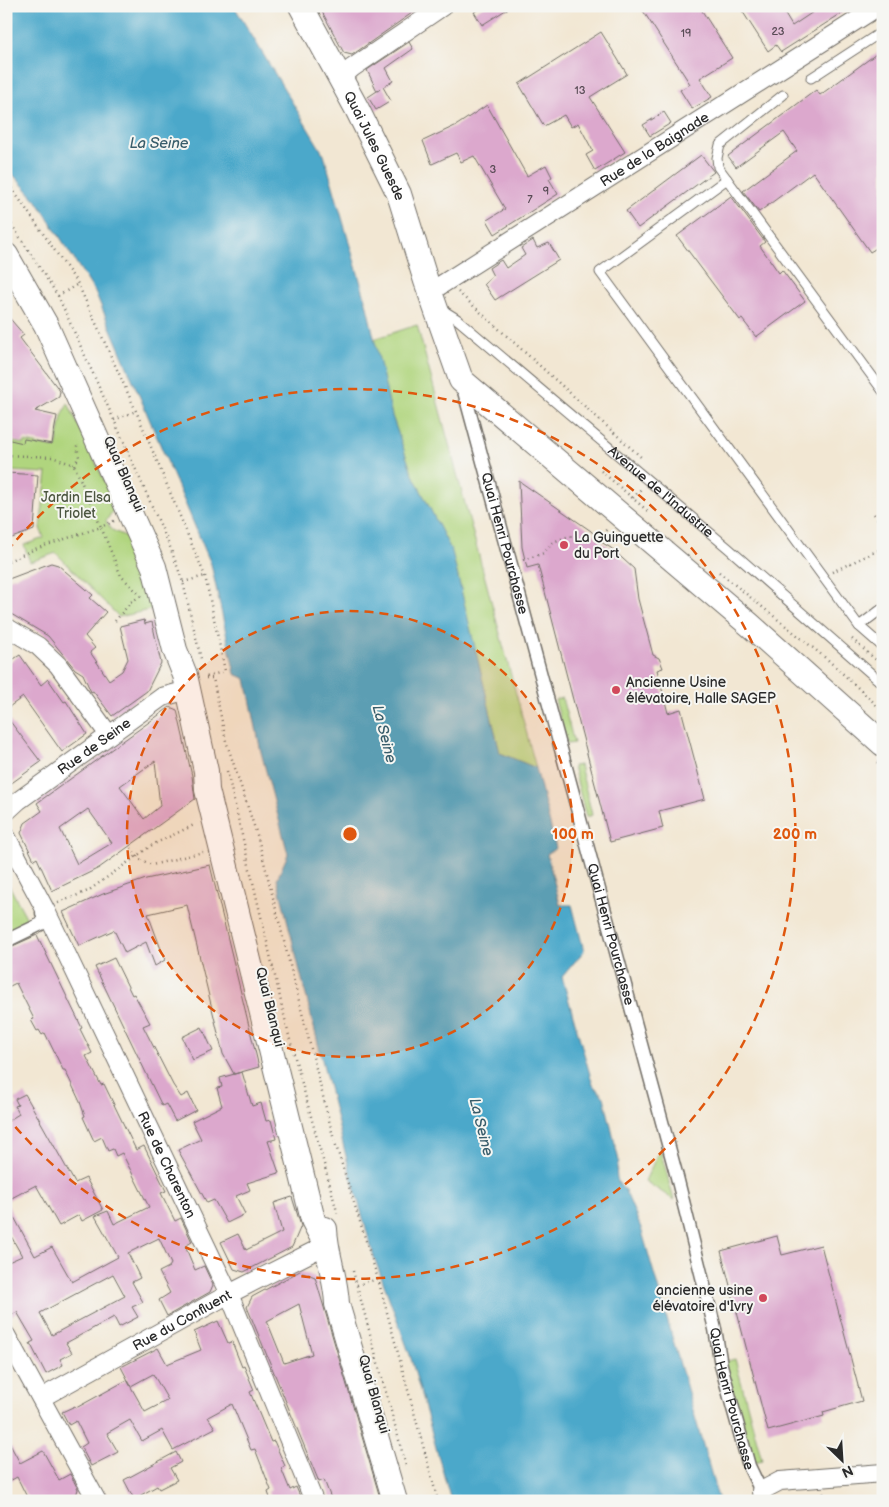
<svg xmlns="http://www.w3.org/2000/svg" width="889" height="1507" font-family="'Balsamiq Sans',sans-serif">
<style>
.green{fill:#b0d57e;stroke:#6e8054}
.water{fill:#4ca8ca;stroke:#3c6a7a}
.building{fill:#dca8cd;fill-rule:evenodd}
.lines{fill:none;stroke-linecap:round;stroke-linejoin:round}
.service-casing{stroke:#716d66;stroke-width:11}
.pedestrian-casing{stroke:#716d66;stroke-width:15}
.minor-casing{stroke:#716d66;stroke-width:20}
.secondary-casing{stroke:#716d66;stroke-width:26}
.path{stroke:#716d66;stroke-width:2.5;stroke-dasharray:1 4;stroke-linecap:butt}
.service{stroke:#fff;stroke-width:9}
.pedestrian{stroke:#fff;stroke-width:12}
.minor{stroke:#fff;stroke-width:18}
.secondary{stroke:#fff;stroke-width:24}
.ring{fill:none;stroke:#df570e;stroke-width:2.5;stroke-dasharray:9 6}
.poi-dot{fill:#d1495b;stroke:#f6f6f2;stroke-width:2}
.labels{text-anchor:middle;dominant-baseline:central;stroke-width:4;stroke-linejoin:round;paint-order:stroke}
.number-label{font-size:11px;fill:#574a54}
.street-label{font-size:14px;fill:#2b2b2b;stroke:#f6f6f2}
.park-label{font-size:14px;fill:#4c5640;stroke:#f6f6f2}
.poi-label{font-size:14px;fill:#2b2b2b;stroke:#f6f6f2;text-anchor:start}
.water-label{font-size:15px;font-style:italic;fill:#385d6b;stroke:#f6f6f2}
.centre{fill:#df570e;stroke:#f6f6f2;stroke-width:2.5}
.ring-label{font-size:15px;text-anchor:middle;font-weight:bold;fill:#df570e;stroke:#f6f6f2;stroke-width:4;stroke-linejoin:round;paint-order:stroke}
</style>
<rect width="100%" height="100%" fill="#f6f6f2"/>
<filter id="ink" filterUnits="userSpaceOnUse"><feTurbulence type="fractalNoise" baseFrequency=".02" numOctaves="2"/><feDisplacementMap in="SourceGraphic" scale="10" xChannelSelector="R" yChannelSelector="G"/><feConvolveMatrix kernelMatrix="1 2 1 2 8 2 1 2 1" color-interpolation-filters="sRGB"/></filter>
<filter id="wash" filterUnits="userSpaceOnUse"><feTurbulence type="fractalNoise" baseFrequency=".0096" numOctaves="4" result="noise"/><feDisplacementMap in="SourceGraphic" scale="20" xChannelSelector="R" yChannelSelector="G"/><feGaussianBlur stdDeviation="1.12" result="paint"/><feColorMatrix in="noise" values="0 0 0 0 0 0 0 0 0 0 0 0 0 0 0 0 0 1.4 0 .05"/><feComposite in="paint" operator="in"/></filter>
<g filter="url(#wash)">
<rect width="100%" height="100%" fill="#f2e7d3"/>
<path class="green" d="M417,325L536,768L500,753L452,552L412,473L392,416L374,339Z
M68,403L116,506L106,521L112,530L127,537L145,580L153,609L119,617L56,553L30,562L24,545L44,538L40,528L47,473L8,471L13,442L24,444L25,442L56,448L62,416Z
M562,698L574,743L567,744L555,700Z
M580,765L592,815L586,817L573,766Z
M6,880L31,926L6,938Z
M660,1149L674,1200L645,1181Z
M735,1359L762,1460L751,1463L724,1362Z"/>
<path class="water" d="M6,6H234L324,155L365,298L392,416L412,473L452,552L500,753L536,768L556,848L547,854L560,905H572L584,951L562,977L593,1085L604,1097L619,1161C615,1171 615,1183 625,1190L641,1228L719,1501H451L410,1355L374,1257L351,1176L277,879L288,854L261,752L246,679L235,674L211,564L96,294L37,201L6,167Z"/>
<g id="blocks">
<path class="building" d="M319,6H422L352,55L344,53Z
M484,6H512L482,25L474,12Z
M640,6H699L732,58L700,78L712,97L692,109L680,90L690,84Z
M739,6H780L792,26L822,6H853L781,52L776,45L768,51Z
M601,32L627,74L590,97L625,152L595,171L586,155L593,151L578,123L571,127L564,115L544,126L519,84Z
M409,42L413,49L386,68L393,81L383,87L391,101L376,110L368,97L380,89L377,91L367,70Z
M883,49V244L870,252L813,172L759,212L743,191L797,151L784,132L736,167L728,156L816,90L820,95Z
M487,105L527,176L546,165L552,177L549,179L558,194L495,234L487,220L505,209L474,156L461,162L456,153L432,164L423,141L457,125Z
M664,112L671,123L650,136L643,125Z
M701,155L714,172L638,228L626,211Z
M731,196L765,242L760,246L779,273L782,270L805,301L756,337L742,319L740,320L677,236Z
M533,240L537,248L549,243L559,260L495,300L484,284L493,276L489,268L501,260L506,268L525,255L521,248Z
M6,314L24,335L20,338L60,391L59,397L35,411L57,416L52,444L24,439L23,443L6,439Z
M7,473L38,475L34,530L6,540Z
M519,481L591,531L601,542L611,548L634,569L638,599L653,655L659,658L663,668L657,670L668,713L681,709L705,799L659,811L663,828L610,842L538,565L527,568L522,547Z
M51,563L58,565L93,595L90,598L106,612L85,636L95,648L90,652L109,680L122,671L128,659L120,626L144,620L145,624L152,622L161,663L147,691L112,716L93,691L91,692L83,674L75,669L48,636L6,611V580Z
M20,655L41,685L48,679L64,702L66,701L87,734L62,752L23,697L6,709V664Z
M170,707L177,710L192,776L195,799L99,868L52,891L37,858L34,860L21,833L25,823L42,811L37,803ZM155,761L160,806L144,819L120,786ZM88,809L112,843L77,864L60,829Z
M6,716L41,762L6,787Z
M210,865L259,1067L234,1074L223,1054L187,905L148,914L165,960L155,966L146,942L125,953L114,930L79,946L63,912L103,894L146,879Z
M37,935L82,1028L80,1029L92,1053L86,1056L101,1085L104,1084L136,1150L144,1146L166,1191L161,1193L175,1221L181,1218L192,1242L185,1246L195,1270L204,1266L213,1285L210,1292L167,1316L159,1300L170,1293L159,1272L169,1267L171,1264L159,1238L128,1253L140,1278L132,1282L143,1302L132,1307L138,1317L119,1327L114,1317L66,1343L72,1353L60,1359L63,1365L46,1374L30,1343L34,1341L17,1312L10,1316L6,1310V1263L22,1256L6,1227V1202L35,1256L52,1247L72,1282L118,1257L95,1216L108,1211L114,1224L149,1207L122,1153L116,1156L113,1149L108,1151L102,1137L94,1141L83,1117L85,1116L80,1102L65,1070H63L45,1033L42,1035L39,1030L37,1031L31,1020L34,1019L16,983L6,988V949ZM113,1274L125,1296L52,1335L40,1313Z
M114,958L132,995L134,994L150,1023L143,1026L173,1085L181,1097L188,1093L196,1110L175,1121L166,1104L162,1106L95,967Z
M202,1027L213,1051L193,1060L182,1037Z
M242,1072L252,1106L261,1103L266,1121L271,1120L276,1139L268,1141L279,1173L247,1183L250,1190L236,1196L245,1214L227,1223L214,1200L207,1203L178,1150L201,1139L192,1121L222,1106L217,1088L222,1087L220,1078Z
M25,1094L75,1183L86,1178L103,1210L82,1221L79,1215L59,1226L36,1185L6,1201V1122L19,1114L15,1106L18,1105L15,1099Z
M292,1197L301,1226L292,1247L244,1272L234,1269L221,1242L238,1234L246,1250L282,1232L274,1203Z
M777,1236L782,1255L821,1245L862,1401L823,1412L824,1416L768,1431L721,1251Z
M300,1271L315,1277L381,1501H332L324,1480L319,1482L247,1307L252,1297ZM299,1304L312,1354L284,1363L267,1321Z
M218,1321L228,1343L232,1342L242,1367L244,1366L254,1390L250,1392L271,1442L274,1441L285,1466L281,1468L290,1490L296,1487L302,1501H265L270,1498L268,1492L271,1490L255,1449L251,1450L232,1404L208,1417L215,1428L173,1450L162,1430L142,1441L130,1420L107,1433L118,1452L91,1466L81,1447L87,1443L76,1421L69,1425L62,1412L75,1406L76,1408L127,1380L145,1412L168,1400L153,1374L131,1386L121,1367L158,1348L167,1364L201,1350L194,1332Z
M6,1437L20,1463L43,1451L59,1480L70,1474L78,1489L76,1496L67,1501H29L17,1477L6,1483Z
M176,1452L181,1462L170,1468L177,1480L159,1489L157,1486L134,1499L124,1480Z"/>
</g>
</g>
<g filter="url(#ink)">
<use href="#blocks" fill-opacity="0" stroke="#716d66" stroke-width="1"/>
<g class="lines">
<defs>
<g id="service">
<path d="M811,78L883,31"/>
<path d="M783,95L720,145L717,158L718,167L883,391"/>
<path d="M727,179L600,272L859,626"/>
<path id="s1" d="M441,309L457,319L728,548L883,684"/>
<path d="M883,608L859,626L883,647"/>
</g>
<g id="pedestrian">
<path id="s2" d="M462,384L677,1177L715,1329L721,1365L749,1466L761,1491"/>
<path d="M6,941L41,924L44,921L42,913"/>
</g>
<g id="minor">
<path d="M341,78L352,68L443,6"/>
<path id="s3" d="M430,292L879,6"/>
<path d="M6,627L38,646L58,665L109,735"/>
<path id="s4" d="M6,812L18,801L162,697L188,690"/>
<path id="s5" d="M6,836L46,911L229,1294L314,1501"/>
<path d="M6,1335L97,1501"/>
<path id="s6" d="M41,1398L229,1294L326,1245"/>
<path d="M762,1501L761,1491L780,1481L883,1473"/>
</g>
<g id="secondary">
<path id="s7" d="M301,6L357,109L399,194L426,281L461,380L750,625L883,744"/>
<path d="M6,255L46,325L154,567L175,650L185,675L206,771L207,790L313,1220L326,1245"/>
<path d="M325,1229C326,1254 336,1278 337,1304L395,1501"/>
</g>
</defs>
<use href="#service" class="service-casing"/>
<use href="#pedestrian" class="pedestrian-casing"/>
<use href="#minor" class="minor-casing"/>
<use href="#secondary" class="secondary-casing"/>
<path class="path" d="M6,180L78,284L136,411L205,576L225,671L206,677
M6,216L58,296L114,420L170,547L183,582L201,659
M458,292L642,458
M58,296L78,284
M114,420L136,411
M6,455L52,457L74,465L101,527L35,549L6,562
M74,465L79,457L77,446
M601,471L650,513
M633,498L641,489
M874,514L883,526
M114,521L101,527L121,576L141,596
M523,560L544,553L553,542L569,536L596,541L607,529
M719,572L828,660L883,711
M832,572L883,548
M183,582L205,576
M115,621L131,602L141,596
M852,639L883,666
M206,678H213L226,741L258,838L333,1136L378,1279L438,1501
M877,762L883,768
M227,771L289,1036L338,1215
M131,848L139,859L152,865L203,852
M58,903L88,891L152,845L196,824
M353,1271L406,1466
M357,1285L378,1279
M823,1493L827,1501"/>
<use href="#service" class="service"/>
<use href="#pedestrian" class="pedestrian"/>
<use href="#minor" class="minor"/>
<use href="#secondary" class="secondary"/>
</g>
</g>
<circle cx="350" cy="834" r="223" fill="#df570e" fill-opacity=".12"/>
<g class="ring">
<circle cx="350" cy="834" r="223"/>
<path d="M7 551A445 445 0 1 1 7 1117"/>
</g>
<g class="poi-dot">
<circle cx="564" cy="545" r="5"/>
<circle cx="616" cy="690" r="5"/>
<circle cx="763" cy="1298" r="5"/>
</g>
<g class="labels">
<g class="number-label">
<text x="778" y="31">23</text>
<text x="686" y="33">19</text>
<text x="580" y="90">13</text>
<text x="493" y="169">3</text>
<text x="546" y="191">9</text>
<text x="530" y="199">7</text>
</g>
<g class="street-label">
<text stroke="none"><textPath href="#s7" startOffset="158">Quai Jules Guesde</textPath></text>
<text stroke="none"><textPath href="#s3" startOffset="266">Rue de la Baignade</textPath></text>
<text transform="translate(124 474) rotate(66)">Quai Blanqui</text>
<text stroke="none"><textPath href="#s1" startOffset="286">Avenue de l'Industrie</textPath></text>
<text stroke="none"><textPath href="#s2" startOffset="165">Quai Henri Pourchasse</textPath></text>
<text stroke="none"><textPath href="#s4" startOffset="110">Rue de Seine</textPath></text>
<text stroke="none"><textPath href="#s2" startOffset="570">Quai Henri Pourchasse</textPath></text>
<text transform="translate(270 1007) rotate(76)">Quai Blanqui</text>
<text stroke="none"><textPath href="#s5" startOffset="366">Rue de Charenton</textPath></text>
<text stroke="none"><textPath href="#s6" startOffset="161">Rue du Confluent</textPath></text>
<text transform="translate(374 1394) rotate(74)">Quai Blanqui</text>
<text stroke="none"><textPath href="#s2" startOffset="1050">Quai Henri Pourchasse</textPath></text>
</g>
<g class="park-label">
<text x="76" y="497">Jardin Elsa<tspan x="76" dy="16">Triolet</tspan></text>
</g>
<g class="poi-label">
<text x="574" y="537">La Guinguette<tspan x="574" dy="16">du Port</tspan></text>
<text x="626" y="682">Ancienne Usine<tspan x="626" dy="16">élévatoire, Halle SAGEP</tspan></text>
<text x="753" y="1290" text-anchor="end">ancienne usine<tspan x="753" dy="16">élévatoire d'Ivry</tspan></text>
</g>
<g class="water-label">
<text x="159" y="143">La Seine</text>
<text transform="translate(384 734) rotate(76)">La Seine</text>
<text transform="translate(481 1127) rotate(76)">La Seine</text>
</g>
</g>
<circle cx="350" cy="834" r="8" class="centre"/>
<g class="ring-label">
<text x="573" y="839">100 m</text>
<text x="795" y="839">200 m</text>
</g>
<rect width="889" height="1507" fill="none" stroke="#f6f6f2" stroke-width="25"/>
<g transform="translate(842 1460) rotate(155)" stroke="#f6f6f2" stroke-width="4" paint-order="stroke">
<path d="M0-4L9 19L0 12L-9 19Z" fill="#2b2b2b"/>
<text y="-8" font-size="14" font-weight="bold" text-anchor="middle" fill="#2b2b2b">N</text>
</g>
</svg>
